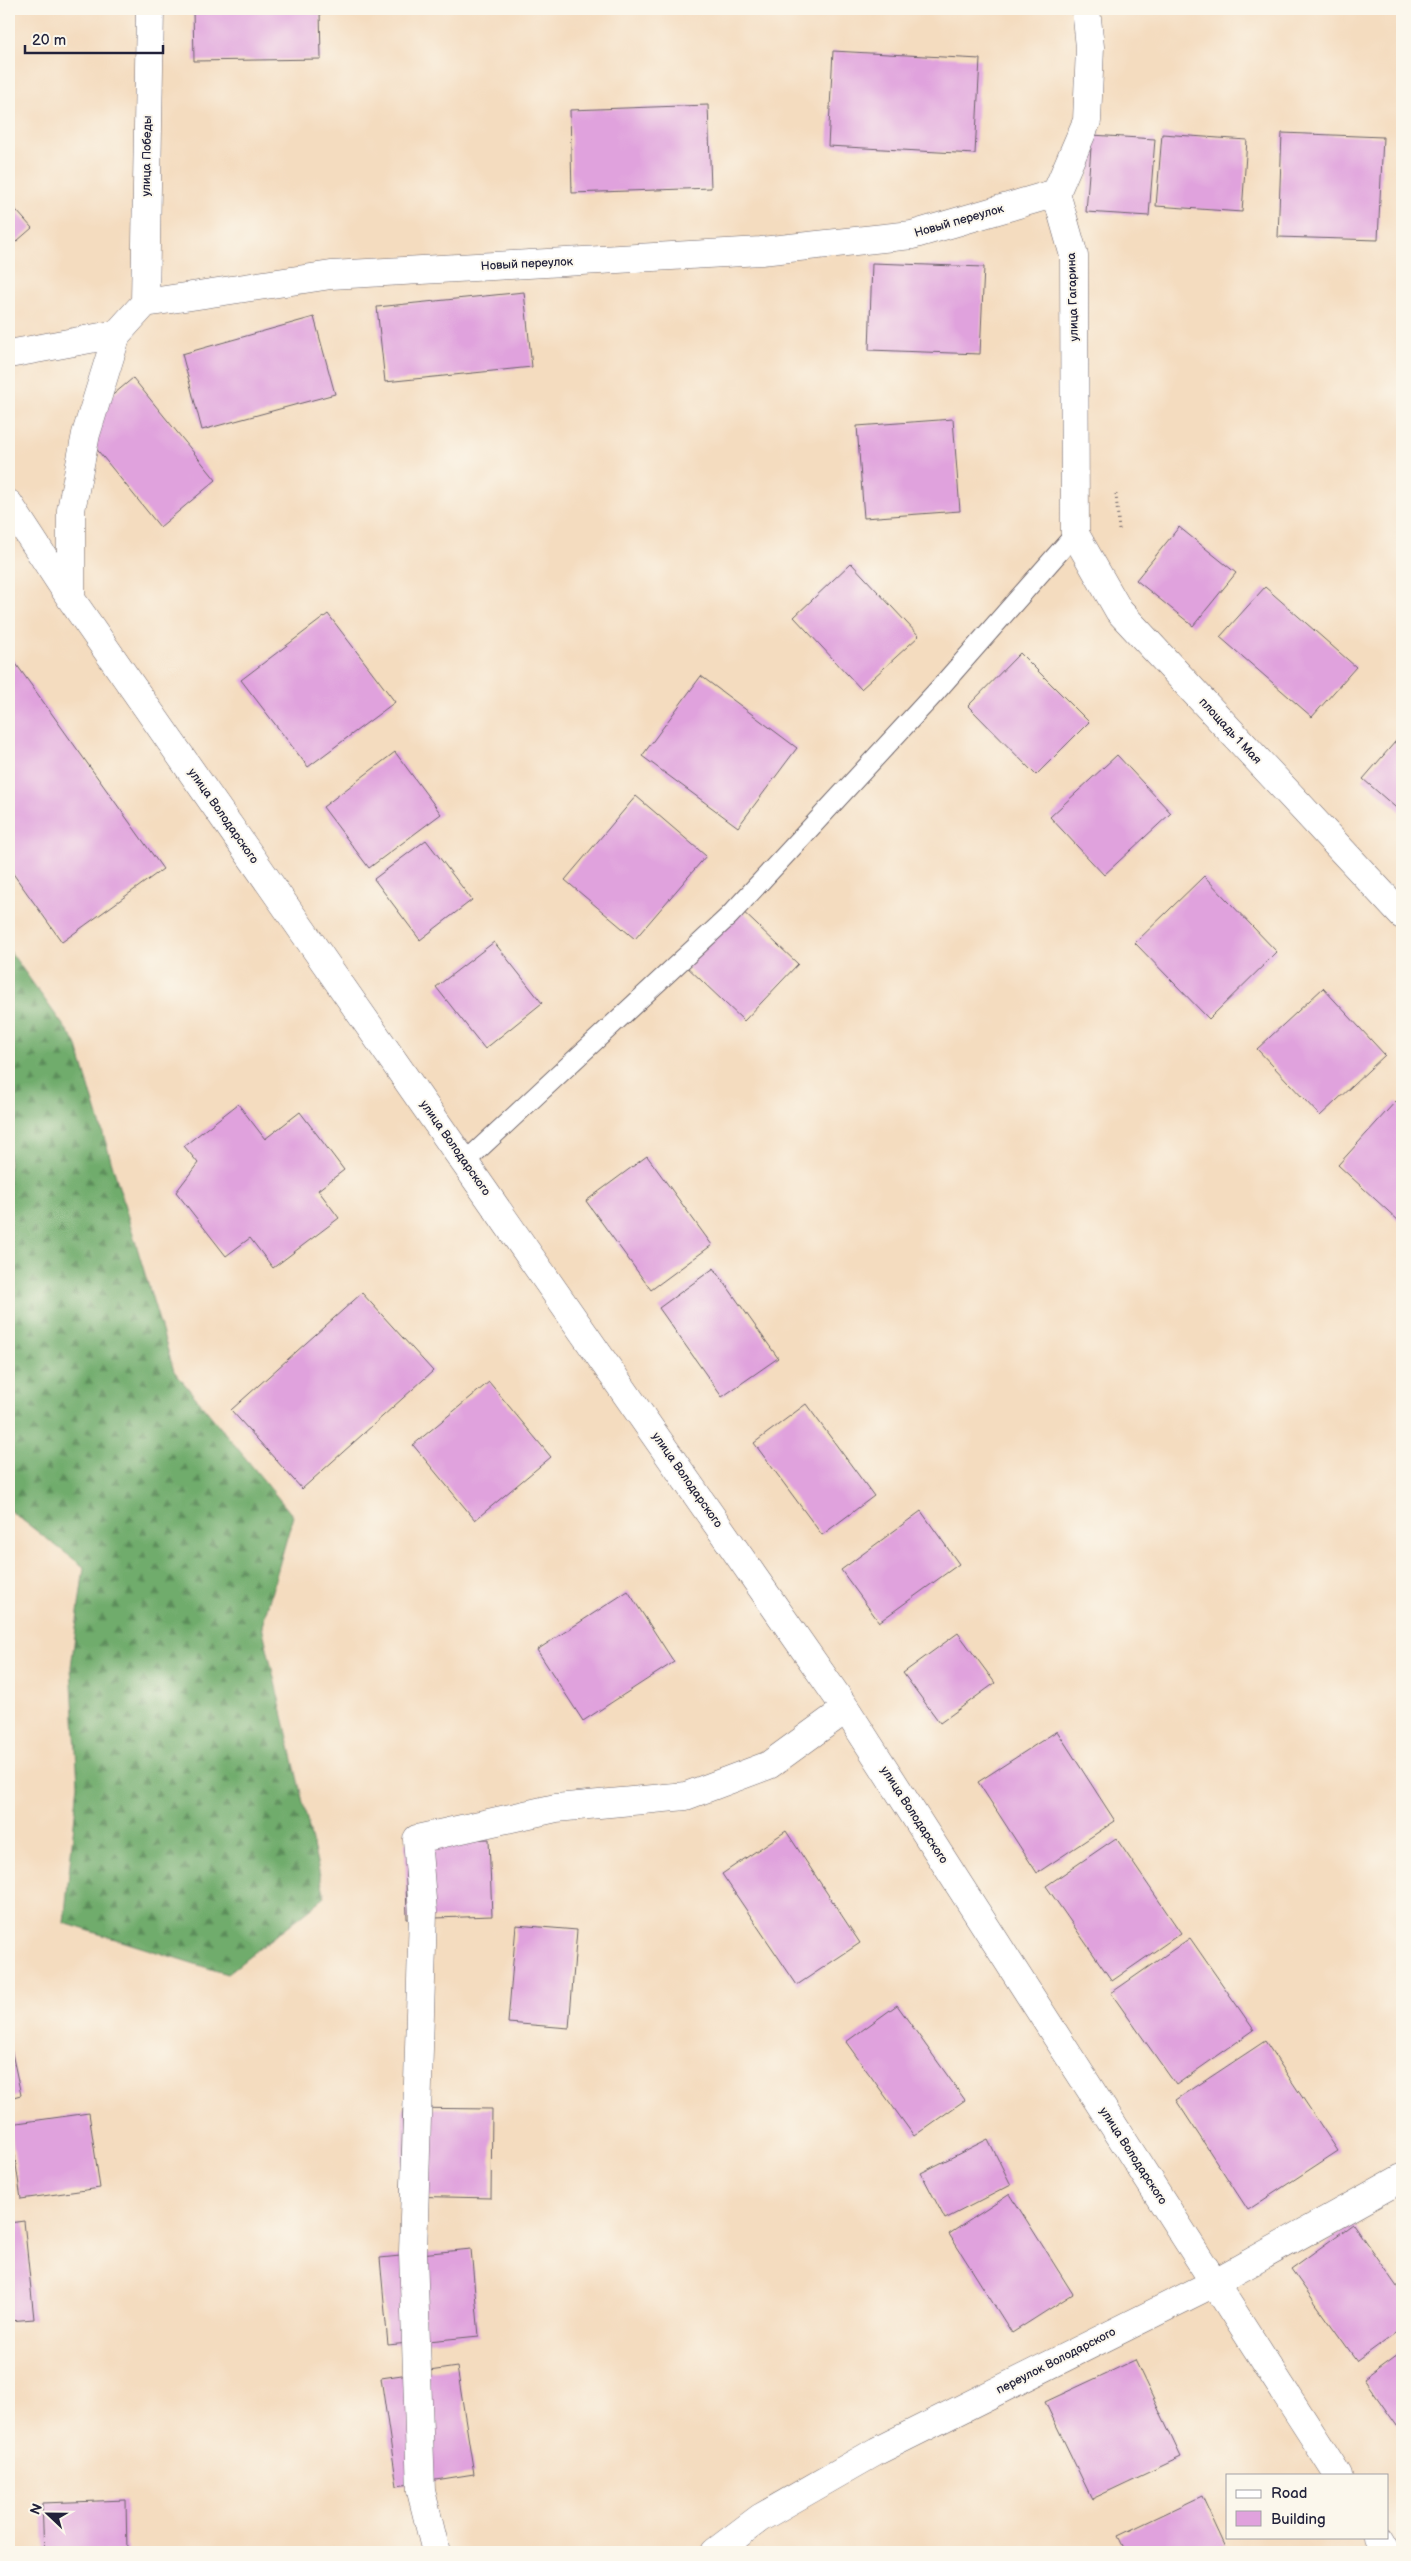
<svg xmlns="http://www.w3.org/2000/svg" width="1411" height="2561" font-family="'Balsamiq Sans',sans-serif">
<style>
.forest{fill:url(#forest-firs);stroke:#496754}
.building{fill:#e0a2dd}
.lines{fill:none;stroke-linecap:round;stroke-linejoin:round}
.service-casing{stroke:#6c6369;stroke-width:21}
.minor-casing{stroke:#6c6369;stroke-width:29}
.path{stroke:#6c6369;stroke-width:3;stroke-dasharray:1 4;stroke-linecap:butt}
.service{stroke:#fff;stroke-width:19}
.minor{stroke:#fff;stroke-width:28}
.labels{text-anchor:middle;dominant-baseline:central;stroke-width:4;stroke-linejoin:round;paint-order:stroke}
.street-label{font-size:12px;fill:#22223b;stroke:#fbf7ec}
</style>
<defs>
<pattern id="forest-firs" width="22" height="20" patternUnits="userSpaceOnUse" patternTransform="scale(1.25)"><rect width="22" height="20" fill="#70ac6c"/><path d="M5 1l3.5 6h-7zM16 11l3.5 6h-7z" fill="#5c8c5a"/></pattern>
</defs>
<rect width="100%" height="100%" fill="#fbf7ec"/>
<filter id="ink" filterUnits="userSpaceOnUse"><feTurbulence type="fractalNoise" baseFrequency=".02" numOctaves="2"/><feDisplacementMap in="SourceGraphic" scale="10" xChannelSelector="R" yChannelSelector="G"/><feConvolveMatrix kernelMatrix="1 2 1 2 8 2 1 2 1" color-interpolation-filters="sRGB"/></filter>
<filter id="wash" filterUnits="userSpaceOnUse"><feTurbulence type="fractalNoise" baseFrequency=".0096" numOctaves="4" result="noise"/><feDisplacementMap in="SourceGraphic" scale="20" xChannelSelector="R" yChannelSelector="G"/><feGaussianBlur stdDeviation="1.12" result="paint"/><feColorMatrix in="noise" values="0 0 0 0 0 0 0 0 0 0 0 0 0 0 0 0 0 1.4 0 .05"/><feComposite in="paint" operator="in"/></filter>
<g filter="url(#wash)">
<rect width="100%" height="100%" fill="#f4dcbf"/>
<path class="forest" d="M9,950L76,1043L174,1371L293,1516L262,1626L325,1897L227,1974L64,1923L78,1784L71,1667L84,1567L9,1510Z"/>
<g id="blocks">
<path class="building" d="M193,9H320L321,59L194,61Z
M833,51L980,59L975,154L828,146Z
M708,105L711,188L572,193L570,110Z
M1282,133L1383,137L1378,240L1278,237Z
M1162,134L1247,140L1242,212L1156,206Z
M1092,135L1155,139L1149,216L1086,212Z
M9,202L32,228L9,248Z
M1401,211H1402V269H1399Z
M872,263L984,267L980,354L869,350Z
M524,292L532,367L385,382L377,307Z
M314,317L335,394L202,430L182,354Z
M133,378L216,480L160,527L77,425Z
M953,419L960,511L864,518L857,426Z
M1179,527L1236,573L1193,626L1136,580Z
M851,563L919,636L861,689L794,617Z
M1265,587L1356,667L1312,717L1220,637Z
M328,614L395,702L308,767L241,680Z
M1020,653L1089,722L1036,775L968,706Z
M9,654L163,869L62,942L9,868Z
M701,676L797,748L738,827L642,756Z
M1402,734V813L1363,779Z
M395,752L441,814L369,868L323,807Z
M1117,755L1171,813L1104,875L1050,817Z
M636,796L706,856L635,939L565,880Z
M426,840L472,900L420,940L374,879Z
M1204,876L1277,952L1209,1019L1135,943Z
M737,906L798,964L744,1021L683,963Z
M494,942L542,1003L485,1049L436,987Z
M1323,988L1385,1055L1320,1116L1257,1049Z
M1396,1101L1402,1106V1220L1400,1222L1338,1165Z
M238,1104L265,1139L300,1112L344,1170L318,1190L339,1218L273,1268L250,1238L226,1256L176,1192L198,1163L184,1146Z
M647,1156L712,1245L651,1290L586,1201Z
M714,1268L778,1358L722,1397L659,1308Z
M362,1293L433,1371L302,1489L231,1410Z
M489,1382L551,1457L475,1520L413,1445Z
M806,1404L874,1496L822,1535L754,1443Z
M921,1511L959,1564L879,1622L841,1570Z
M628,1591L674,1662L583,1721L537,1650Z
M958,1633L995,1683L940,1723L903,1673Z
M1057,1731L1115,1821L1037,1873L978,1782Z
M786,1831L860,1943L797,1985L722,1874Z
M1116,1838L1181,1933L1112,1981L1046,1886Z
M489,1839L492,1916L407,1919L405,1842Z
M516,1925L577,1930L569,2028L508,2023Z
M1190,1938L1254,2030L1176,2085L1111,1993Z
M897,2005L965,2100L914,2136L846,2042Z
M9,2039L21,2095L9,2098Z
M1265,2041L1338,2151L1248,2210L1176,2100Z
M403,2108L492,2109L491,2198L401,2196Z
M89,2113L100,2188L21,2199L10,2124Z
M988,2139L1011,2185L945,2219L921,2173Z
M1010,2194L1073,2294L1012,2333L949,2234Z
M24,2221L34,2319L9,2321V2223Z
M1353,2224L1402,2294V2328L1357,2361L1291,2269Z
M471,2249L479,2336L388,2345L380,2258Z
M1402,2351V2433L1364,2379Z
M1135,2360L1181,2457L1092,2499L1045,2402Z
M457,2367L474,2474L397,2486L381,2378Z
M1202,2496L1228,2552H1126L1118,2536Z
M126,2500L127,2552H44L42,2503Z"/>
</g>
</g>
<g filter="url(#ink)">
<use href="#blocks" fill-opacity="0" stroke="#6c6369" stroke-width="1"/>
<g class="lines">
<defs>
<path id="service" d="M465,1162L729,916L936,692L1075,534"/>
<path id="minor" d="M1086,9L1090,47L1087,121L1056,193L1074,256L1075,534L1119,611L1402,915
M145,303L150,9
M9,354L117,334L145,303L331,275L761,251L912,235L1056,193
M9,504L71,599L846,1709L1338,2475
M71,599V510L86,434L117,334
M1379,2537L1388,2552
M436,2552L421,2491L413,2253L423,1912L417,1839L556,1808L686,1796L769,1765L846,1709
M715,2552L760,2518L877,2451L1214,2283L1402,2178"/>
</defs>
<use href="#service" class="service-casing"/>
<use href="#minor" class="minor-casing"/>
<path class="path" d="M1116,494L1119,530"/>
<use href="#service" class="service"/>
<use href="#minor" class="minor"/>
</g>
</g>
<g class="labels">
<g class="street-label">
<text transform="translate(147 156) rotate(-89)">улица Победы</text>
<text transform="translate(959 221) rotate(-16)">Новый переулок</text>
<text transform="translate(527 264) rotate(-3)">Новый переулок</text>
<text transform="translate(1073 297) rotate(-92)">улица Гагарина</text>
<text transform="translate(1230 731) rotate(47)">площадь 1 Мая</text>
<text transform="translate(223 816) rotate(55)">улица Володарского</text>
<text transform="translate(455 1148) rotate(55)">улица Володарского</text>
<text transform="translate(687 1480) rotate(55)">улица Володарского</text>
<text transform="translate(914 1815) rotate(57)">улица Володарского</text>
<text transform="translate(1133 2156) rotate(57)">улица Володарского</text>
<text transform="translate(1056 2361) rotate(-27)">переулок Володарского</text>
</g>
</g>
<rect width="1411" height="2561" fill="none" stroke="#fbf7ec" stroke-width="30"/>
<rect x="1226" y="2474" width="162" height="65" fill="#fbf7ec" stroke="#a4a2a5"/>
<rect x="1236" y="2490" width="25" height="8" fill="#ffffff" stroke="#a4a2a5"/>
<text x="1271" y="2498" font-size="15" fill="#22223b">Road</text>
<rect x="1236" y="2511" width="25" height="15" fill="#e0a2dd" stroke="#a4a2a5"/>
<text x="1271" y="2524" font-size="15" fill="#22223b">Building</text>
<g transform="translate(48 2514) rotate(292)" stroke="#fbf7ec" stroke-width="4" paint-order="stroke">
<path d="M0-4L9 19L0 12L-9 19Z" fill="#22223b"/>
<text y="-8" font-size="14" font-weight="bold" text-anchor="middle" fill="#22223b">N</text>
</g>
<path d="M25 45v8h138v-8" fill="none" stroke="#22223b" stroke-width="2.5"/>
<text x="32" y="45" font-size="15" fill="#22223b" stroke="#fbf7ec" stroke-width="4" paint-order="stroke">20 m</text>
</svg>
